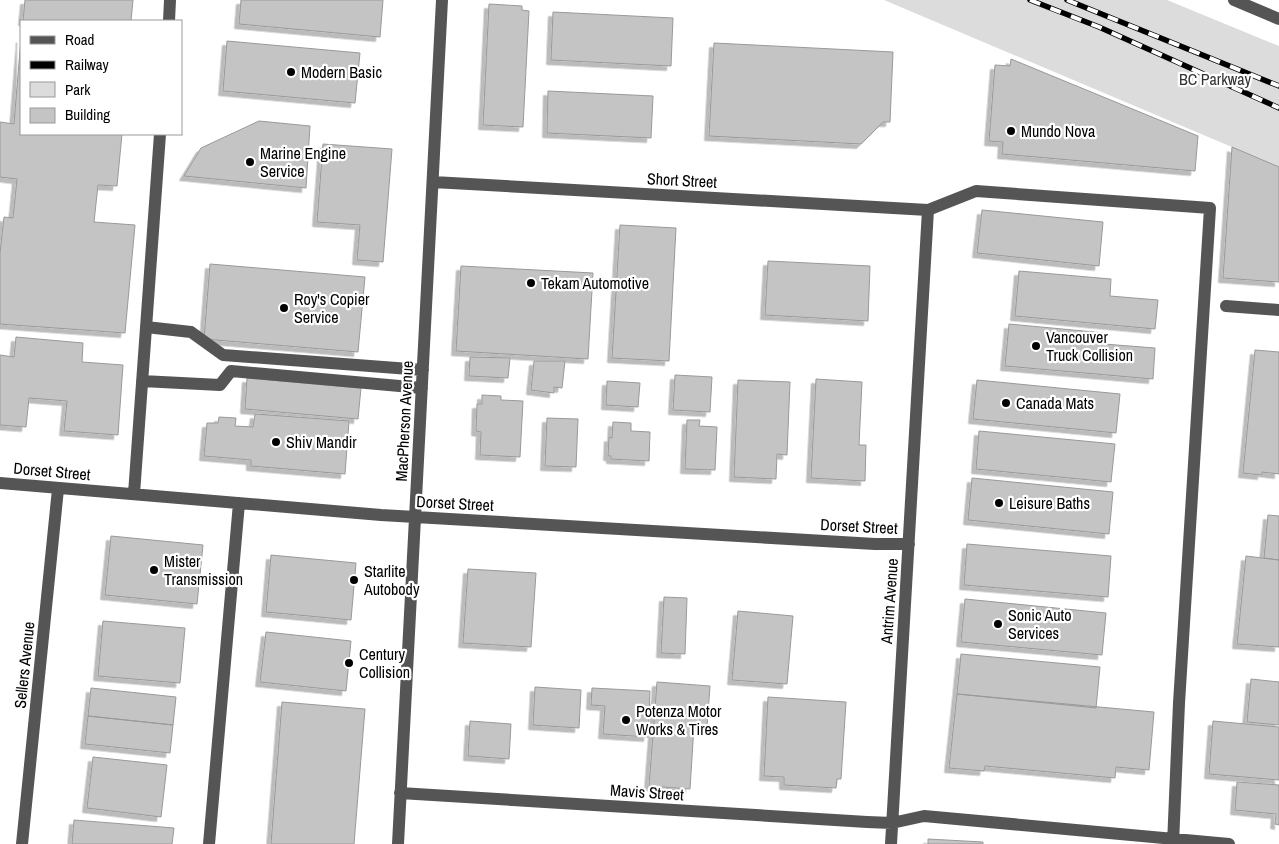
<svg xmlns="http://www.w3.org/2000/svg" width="1279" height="844" font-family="'Archivo Narrow',sans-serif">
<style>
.green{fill:#dcdcdc}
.building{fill:#c4c4c4;stroke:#999;filter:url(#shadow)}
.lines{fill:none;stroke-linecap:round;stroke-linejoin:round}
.minor{stroke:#555;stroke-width:12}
.rail-casing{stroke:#000;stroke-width:5.5}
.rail{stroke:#fff;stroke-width:4;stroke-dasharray:11;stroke-linecap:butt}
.poi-dot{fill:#000;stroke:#fff;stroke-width:2}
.labels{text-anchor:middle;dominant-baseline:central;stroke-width:4.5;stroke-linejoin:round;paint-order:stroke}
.poi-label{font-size:16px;fill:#000;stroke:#fff;text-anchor:start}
.park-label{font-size:16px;fill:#333;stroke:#fff}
.street-label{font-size:16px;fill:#000;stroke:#fff}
</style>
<defs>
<filter id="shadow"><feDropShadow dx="-4.5" dy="4.5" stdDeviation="0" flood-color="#0004"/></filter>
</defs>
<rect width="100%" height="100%" fill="#fff"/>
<path class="green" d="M884,0H1167L1279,46V167Z"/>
<path class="building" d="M25,0H133L131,21H23Z
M241,0H383L380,37L239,24Z
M489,4L522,6V10L529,11L523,127L483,125Z
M553,12L673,18L671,66L551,60Z
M21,38V134H122L117,186L98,185L94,222L135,225L125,333L0,324V253L4,217L13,218L17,179L0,177V122L14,124Z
M227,41L360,53L355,103L223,91Z
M714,43L893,52L890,122H883L861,144L709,136Z
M1011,59L1198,136L1195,171L1002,154L1003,142L989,141L995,65L1010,66Z
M548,91L653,96L651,138L547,133Z
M259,121L310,126L306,188L184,176L201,148Z
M323,144L392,149L383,262L357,260L360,225L317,222Z
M1232,147L1279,167V282L1223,278Z
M982,210L1103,222L1099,266L977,253Z
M620,225L676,228L669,361L612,358Z
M768,261L870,266L868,321L765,315Z
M210,264L365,277L358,352L204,339Z
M461,266L593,273L588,359L456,351Z
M1019,271L1111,279L1110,296L1158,300L1155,329L1015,316Z
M1009,324L1105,333L1104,344L1155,348L1153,379L1005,366Z
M16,337L83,343L82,362L123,365L118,435L64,431L67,401L29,398L26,427L0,425V355L14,357Z
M1255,350L1279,352V474L1262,472V475L1243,473Z
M470,357L510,358L508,378L469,376Z
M534,361H565L562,388L554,387V393L531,390Z
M675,375L712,377L710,412L673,410Z
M247,378L361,388L358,419L245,409Z
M816,379L862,382L859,445H866L865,481L811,478Z
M738,380L790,382L787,455L777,454L776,479L734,477Z
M977,380L1120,394L1116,433L973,419Z
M607,381L640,383L638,407L606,405Z
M482,395L501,396V400L523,401L520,457L480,455L481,432L476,431L477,404H482Z
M255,414L349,421L345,474L251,466V460L204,456L207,423H218L219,417L236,418L235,426L253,427Z
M547,418L578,419L576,467L545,466Z
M687,420H700L699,426L717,427L715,470L685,469Z
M613,422L631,423V431L650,432L649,461L611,459V456H608L609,437L612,438Z
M979,431L1115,444L1111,482L976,469Z
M972,478L1113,492L1109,534L968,520Z
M1268,515L1279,516V560L1264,558Z
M111,536L203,545L197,604L105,595Z
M967,544L1111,556L1108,597L964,585Z
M271,555L356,563L351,620L266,612Z
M1246,556L1279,560V647L1237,644Z
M468,569L536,573L531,647L463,643Z
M664,597L687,598L685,654L661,653Z
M965,599L1106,613L1102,655L961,642Z
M738,611L793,616L787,684L732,680Z
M103,621L185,628L180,683L98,676Z
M266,632L351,641L346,691L260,682Z
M961,654L1100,667L1096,708L957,694Z
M1251,679L1279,682V725L1247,722Z
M657,682L710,686L707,727L694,726L690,789L649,786Z
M535,687L581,690L579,728L533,725Z
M91,688L176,697L173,725L88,716Z
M592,688L650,691L648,737L603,734L605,706L591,705Z
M957,694L1154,712L1149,770L1116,767L1115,778L985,766L984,771L949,768Z
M768,697L846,702L841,779H837L836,788L784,785V777L764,776Z
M282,702L365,709L354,844H271Z
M88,716L173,725L170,753L85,744Z
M470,721L511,724L509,759L468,756Z
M1213,721L1279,727V780L1209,774Z
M93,757L167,765L161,817L87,808Z
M1237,782L1279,785V825L1275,824L1276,814L1235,810Z
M74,820L174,828L172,844H72Z
M928,839L983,842V844H928Z"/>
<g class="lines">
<path class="minor" d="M1234,0L1279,19
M169,21L170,0
M433,182L928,210L976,191L1210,208L1179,703L1173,844
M1226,306L1279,310
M146,327L191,332L223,355L423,370
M142,381L220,385L231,371L422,388
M0,483L381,515L875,544H909
M134,494L160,134
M400,793L867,822L892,823L924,816L1229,844
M22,844L58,489
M209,844L239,503
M398,844L442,0
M891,844L928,210"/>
<defs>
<path id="rail" d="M1030,0L1099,27L1279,108
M1067,0L1279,86"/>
</defs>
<use href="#rail" class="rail-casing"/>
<use href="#rail" class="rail"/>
</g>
<g class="poi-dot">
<circle cx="291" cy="72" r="5"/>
<circle cx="1011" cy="131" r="5"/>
<circle cx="250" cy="162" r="5"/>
<circle cx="531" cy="283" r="5"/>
<circle cx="284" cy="308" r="5"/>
<circle cx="1036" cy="346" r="5"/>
<circle cx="1006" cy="403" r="5"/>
<circle cx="276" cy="442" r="5"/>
<circle cx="999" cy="503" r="5"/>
<circle cx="154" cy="570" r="5"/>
<circle cx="354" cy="580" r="5"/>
<circle cx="998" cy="624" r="5"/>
<circle cx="349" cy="663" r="5"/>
<circle cx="626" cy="720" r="5"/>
</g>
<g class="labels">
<g class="poi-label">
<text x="301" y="72">Modern Basic</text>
<text x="1021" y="131">Mundo Nova</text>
<text x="260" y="153">Marine Engine<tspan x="260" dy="18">Service</tspan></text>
<text x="541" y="283">Tekam Automotive</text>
<text x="294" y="299">Roy's Copier<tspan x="294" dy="18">Service</tspan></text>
<text x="1046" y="337">Vancouver<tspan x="1046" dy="18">Truck Collision</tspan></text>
<text x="1016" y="403">Canada Mats</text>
<text x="286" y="442">Shiv Mandir</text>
<text x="1009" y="503">Leisure Baths</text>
<text x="164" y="561">Mister<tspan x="164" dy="18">Transmission</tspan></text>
<text x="364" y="571">Starlite<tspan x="364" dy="18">Autobody</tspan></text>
<text x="1008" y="615">Sonic Auto<tspan x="1008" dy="18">Services</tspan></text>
<text x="359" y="654">Century<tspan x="359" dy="18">Collision</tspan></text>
<text x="636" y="711">Potenza Motor<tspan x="636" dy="18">Works &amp; Tires</tspan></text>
</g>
<g class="park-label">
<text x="1215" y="79">BC Parkway</text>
</g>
<g class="street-label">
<text transform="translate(682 180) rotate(3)">Short Street</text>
<text transform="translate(404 421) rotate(-87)">MacPherson Avenue</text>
<text transform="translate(52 471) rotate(5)">Dorset Street</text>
<text transform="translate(455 503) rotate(3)">Dorset Street</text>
<text transform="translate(859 526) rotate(3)">Dorset Street</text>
<text transform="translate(889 601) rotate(-86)">Antrim Avenue</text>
<text transform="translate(24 665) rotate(-84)">Sellers Avenue</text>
<text transform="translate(647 792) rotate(4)">Mavis Street</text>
</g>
</g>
<rect x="20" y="20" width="162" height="115" fill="#ffffff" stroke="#999999"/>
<rect x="30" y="36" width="25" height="8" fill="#555555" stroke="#999999"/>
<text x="65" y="45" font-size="15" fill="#000000">Road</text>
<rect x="30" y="61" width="25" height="8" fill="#000000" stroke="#999999"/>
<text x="65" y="70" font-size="15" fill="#000000">Railway</text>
<rect x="30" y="82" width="25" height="15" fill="#dcdcdc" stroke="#999999"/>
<text x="65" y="95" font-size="15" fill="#000000">Park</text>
<rect x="30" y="108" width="25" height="15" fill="#c4c4c4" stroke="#999999"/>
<text x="65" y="120" font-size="15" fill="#000000">Building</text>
</svg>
